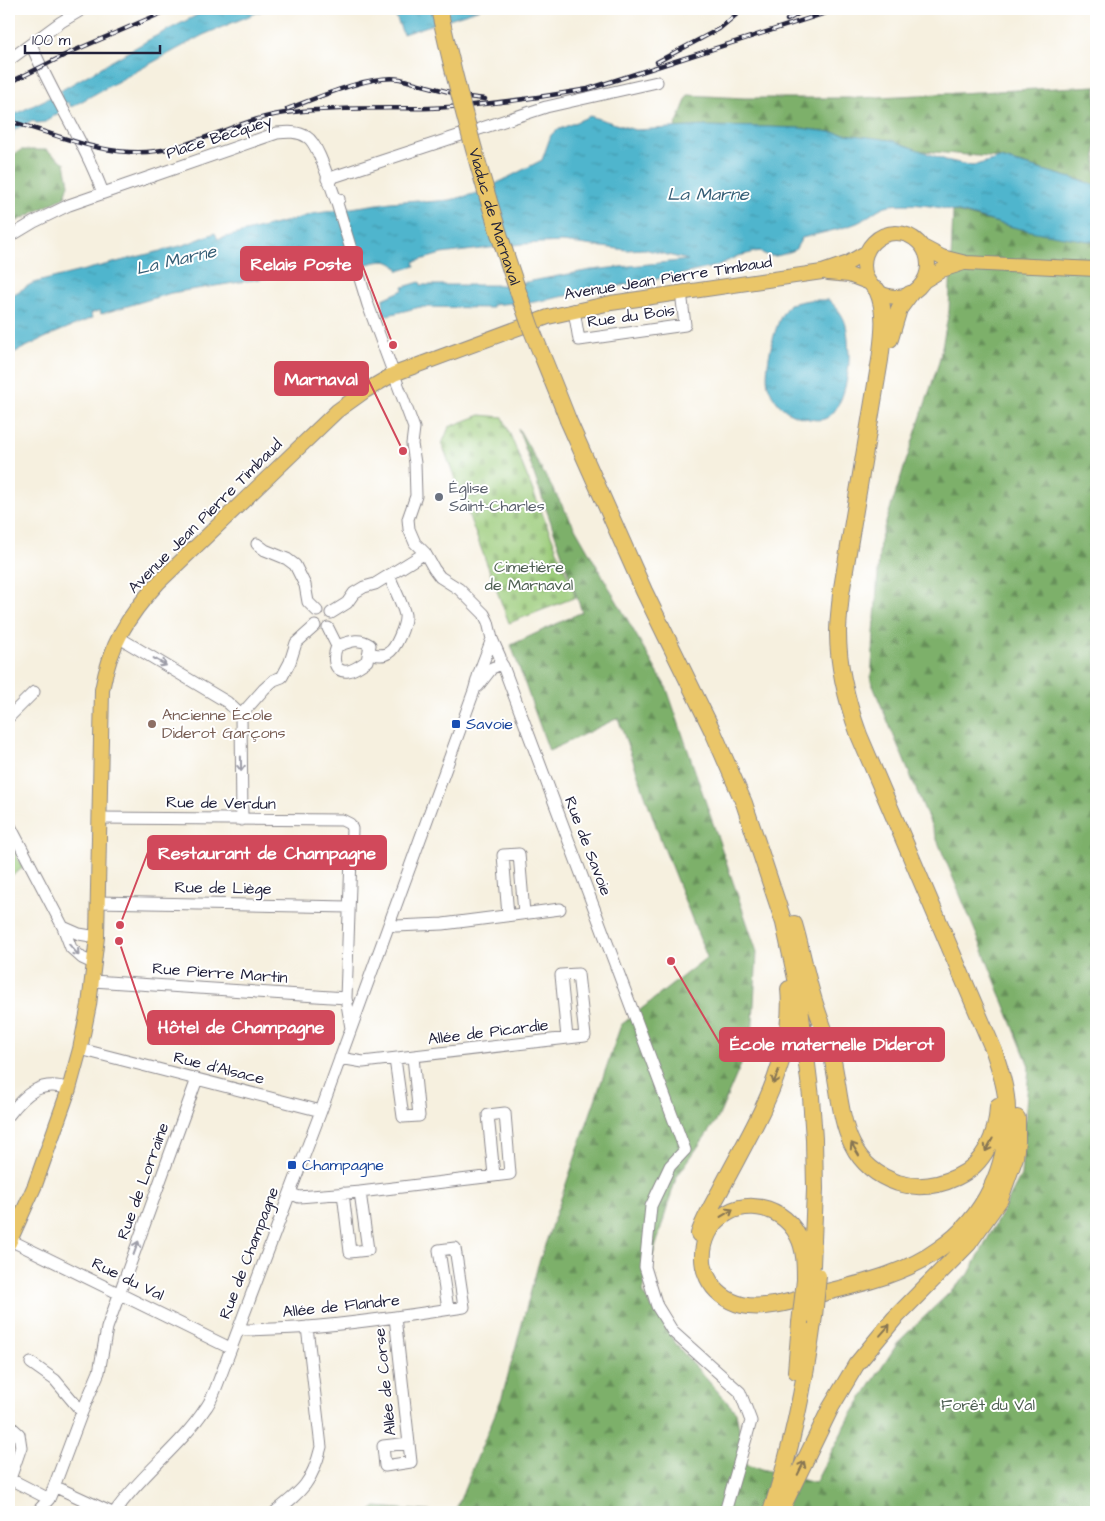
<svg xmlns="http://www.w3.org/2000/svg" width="1105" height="1521" font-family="'Architects Daughter',sans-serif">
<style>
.forest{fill:url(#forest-firs);stroke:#506953}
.cemetery{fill:url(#cemetery-stones);stroke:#5f775b}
.garden{fill:#9ccc7b;stroke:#5f775b}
.water{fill:url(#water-ripples);stroke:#386c84}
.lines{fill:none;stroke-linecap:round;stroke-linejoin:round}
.minor-casing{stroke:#8c898d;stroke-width:13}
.major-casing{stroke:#8c898d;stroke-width:16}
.highway-casing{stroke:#8c898d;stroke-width:18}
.minor{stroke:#fff;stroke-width:11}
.major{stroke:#eac669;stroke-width:14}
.highway{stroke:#eac669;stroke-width:16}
.rail-casing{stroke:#22223b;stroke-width:4.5}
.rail{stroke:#fff;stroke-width:2.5;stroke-dasharray:8;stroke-linecap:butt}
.highway-bridge-casing{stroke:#8c898d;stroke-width:18;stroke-linecap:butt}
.highway-bridge{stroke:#eac669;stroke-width:16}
.oneway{stroke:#9c9ca7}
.oneway2{stroke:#867452}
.worship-dot{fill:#6b7280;stroke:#fff;stroke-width:2}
.education-dot{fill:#8d6e63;stroke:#fff;stroke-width:2}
.transit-dot{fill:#1a4fb4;stroke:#fff;stroke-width:2}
.labels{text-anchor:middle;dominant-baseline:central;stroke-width:4;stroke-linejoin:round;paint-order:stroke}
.street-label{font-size:16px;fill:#22223b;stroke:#fff}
.worship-label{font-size:16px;fill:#5b616d;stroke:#fff;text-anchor:start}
.park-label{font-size:16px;fill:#4d5e51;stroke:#fff}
.education-label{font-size:16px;fill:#785e54;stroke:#fff;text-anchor:start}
.transit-label{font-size:16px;fill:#164399;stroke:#fff;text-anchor:start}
.water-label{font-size:18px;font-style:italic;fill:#345d75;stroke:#fff}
.leader{fill:none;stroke:#d1495b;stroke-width:2}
.callout-dot{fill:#d1495b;stroke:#fff;stroke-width:2}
.callout{fill:#d1495b;stroke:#d1495b;stroke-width:2}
.callout-label{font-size:18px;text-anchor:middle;font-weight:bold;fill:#fff}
</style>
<defs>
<pattern id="forest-firs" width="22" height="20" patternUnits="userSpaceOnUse" patternTransform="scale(1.25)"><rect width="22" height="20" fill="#7db06b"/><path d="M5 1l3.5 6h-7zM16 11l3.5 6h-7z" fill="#668f59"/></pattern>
<pattern id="cemetery-stones" width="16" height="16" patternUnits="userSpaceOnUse" patternTransform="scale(1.25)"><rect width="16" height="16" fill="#9ccc7b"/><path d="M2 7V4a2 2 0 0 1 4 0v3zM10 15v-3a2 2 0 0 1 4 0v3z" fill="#86af6b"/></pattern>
<pattern id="water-ripples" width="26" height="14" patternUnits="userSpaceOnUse" patternTransform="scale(1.25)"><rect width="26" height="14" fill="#4fb5cd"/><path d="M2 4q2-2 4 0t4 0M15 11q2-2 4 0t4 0" fill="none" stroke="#4193a8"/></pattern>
</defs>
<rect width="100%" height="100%" fill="#fff"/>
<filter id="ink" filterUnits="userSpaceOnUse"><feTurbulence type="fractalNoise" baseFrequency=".02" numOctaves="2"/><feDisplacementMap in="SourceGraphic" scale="10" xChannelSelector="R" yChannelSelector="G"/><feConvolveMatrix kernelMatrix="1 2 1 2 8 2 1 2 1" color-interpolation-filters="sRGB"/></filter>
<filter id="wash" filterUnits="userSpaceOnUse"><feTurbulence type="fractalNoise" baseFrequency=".0096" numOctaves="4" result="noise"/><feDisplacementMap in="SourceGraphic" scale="20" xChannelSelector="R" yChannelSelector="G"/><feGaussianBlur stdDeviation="1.12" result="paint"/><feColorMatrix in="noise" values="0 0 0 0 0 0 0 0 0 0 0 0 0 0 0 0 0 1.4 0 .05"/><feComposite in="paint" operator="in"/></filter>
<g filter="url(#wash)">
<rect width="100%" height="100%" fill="#f6f0df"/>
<path class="forest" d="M1096,86V185L1000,158L825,142L674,130L688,95L744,98H859Z
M21,150H46L65,163L69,184L65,197L9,225V158Z
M953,211L1013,227L1096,242V1512H455L502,1397L538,1265L621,1025L707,957L662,843L618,718L549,751L511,645L582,612L518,428L667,689L757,952L752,1039L718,1118L676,1178L642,1292L679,1348L736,1412L746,1465L815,1483L851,1415L899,1341L969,1274L1021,1176L1029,1066L978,938L871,681L880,540L939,362L949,311Z
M376,1507L438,1512H369Z"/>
<path class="cemetery" d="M480,415L503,417L576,597L509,623L442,444L449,427Z"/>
<path class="garden" d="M9,843L23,868L9,877Z"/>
<path class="water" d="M209,9H266L203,35L71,107L68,102L58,106L60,112L45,122L36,123L33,120L14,130L11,146L9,147V125L16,120L9,117L53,96H62L60,91L152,38Z
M406,9H480L403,34L394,12Z
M590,116L635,130L706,126L770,127L800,128L891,140L946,160L972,166L1000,158L1096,185V242C1070,238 1043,234 1017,228C977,218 933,200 890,205C877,207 869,218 857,223C839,230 820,233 802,238L795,250C783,254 771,261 760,251L738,256L717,266L683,274L513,306L512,303L492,305V308L420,307L384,316L383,299L403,290V287L420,282L421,285H510L591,270L688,260L644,249L627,250L562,242L522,244L441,254L414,262L415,266L399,271C390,254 372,264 358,266C352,266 346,266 341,266L171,293L101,314L100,310L91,314L92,318L53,334L9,355V297L33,283L184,245L215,233L218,239L296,219L312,214L391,202L418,200L425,202L450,200L478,193L542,160L551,135L555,131Z
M809,300H829C849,319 847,328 849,354C850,371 843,413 824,419C816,421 809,419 801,417C785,413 776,404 769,388C763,374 773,335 779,321C781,315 785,310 789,304Z"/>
</g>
<g filter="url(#ink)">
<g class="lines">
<defs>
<path id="minor" d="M31,44C52,95 84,141 103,193
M9,60L61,22L83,9
M327,179L546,107L657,82
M336,200L368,305L414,428L412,444L415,463L416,496L408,519L409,529L415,543L425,553L434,569L440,577L459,589L484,614L488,622L492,639L500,657L499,665L492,668L478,686
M9,237L34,222L69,205L277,133C287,132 298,131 307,137C319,144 330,186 336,200L339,199
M574,310L579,340L685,325L681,292
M257,544L265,550L287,559L295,565L305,585L308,602L317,611
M331,613L347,603L354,593L364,587L375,584L425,553
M328,628L337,646C333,656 332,673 348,671C355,670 362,664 367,661L370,645C358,637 349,642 337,646
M118,637L227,702L241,715
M369,653C375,654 382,657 388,653C396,649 406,624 405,615C402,602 394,589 389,575
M501,663L503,666L685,1150L670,1166L651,1206L645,1267L657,1306L673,1332L740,1392L751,1421L725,1512
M9,717L34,692
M99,818L342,820L350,824L352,829L346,998L351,1028
M242,820L241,715L264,689L274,680L282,677L290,662L296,643L315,626
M9,824L63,927L71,948L82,958L95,964
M97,902L349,907
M508,915L503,855L519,854L524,913
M390,923L396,926L443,924L560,909
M63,927L79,934L97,937
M93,981L346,998
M80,1049L321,1111
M340,1058L363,1062L585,1036L578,974L561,975L567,1038
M395,1059L403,1117L419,1116L413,1057
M9,1115C25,1094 41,1079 69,1089
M360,1192L510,1174L505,1113L488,1115L494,1175
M290,1193L299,1197L360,1192L368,1250L350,1252L343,1193
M10,1240L230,1348
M395,1317L411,1462L385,1466L383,1446L409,1443
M239,1327L246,1330C267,1329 287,1329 308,1327C360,1323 412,1315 464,1307L455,1248L439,1250L448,1309
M31,1363L55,1380L82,1412
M9,1425L19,1434L21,1447L10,1479L49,1499
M54,1486L110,1512
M37,1512L49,1499L52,1492L82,1412L99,1372L107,1328L197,1079
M115,1512C141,1474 180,1447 205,1409C210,1403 213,1395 216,1388L321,1111L474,691L479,673L492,639
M275,1512C303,1490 312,1483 321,1447L307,1327"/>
<path id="major" d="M864 265a32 32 0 1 1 64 0a32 32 0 1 1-64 0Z
M923,247L942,257L966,263L1096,269
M828,273L849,275L870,283
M924,281L942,270L964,263
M9,1243L35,1185L69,1089L80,1049L89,1005L97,937L102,690C110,645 127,617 158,583L337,411L365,391L394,374L548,317L611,303L822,272L848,263L867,252"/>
<path id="highway" d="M890,339L899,309L910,294
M568,420L644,591L714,734L744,803L784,923L797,983L811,1097L814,1139L815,1189L812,1266
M794,924C801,947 805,971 812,994C817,1013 825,1030 830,1048C844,1100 835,1162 898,1183C918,1189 938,1186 957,1177C985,1164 997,1135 998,1106
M699,1234C704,1219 713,1204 721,1189C753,1127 796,1062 789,989
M805,1280C805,1266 805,1249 798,1236C780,1199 726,1196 708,1234C694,1264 710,1297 742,1305C768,1311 805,1297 831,1291C868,1282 908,1272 939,1249C985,1218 1009,1165 1007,1110C1007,1090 1000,1070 994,1051L859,735C847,702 838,668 838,633C838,620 840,607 841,594L880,360C883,336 887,312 877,290
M796,1371L800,1323
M771,1512C792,1448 805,1383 814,1316
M780,1512L831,1407L856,1365L894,1319L968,1244L1000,1199L1015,1157L1017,1141V1118"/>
</defs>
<use href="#minor" class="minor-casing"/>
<use href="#major" class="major-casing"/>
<use href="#highway" class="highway-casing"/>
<use href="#minor" class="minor"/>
<use href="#major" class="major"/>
<use href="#highway" class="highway"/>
<defs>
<path id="rail" d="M787,20L807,9
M657,62L719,29L743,9
M9,83L71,52L171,9
M287,109C317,98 370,74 400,79L468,97L485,99
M9,121C57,134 105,158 156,151C203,144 246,116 294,112C339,107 385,109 430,108C483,106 536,98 588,89L838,9"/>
</defs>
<use href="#rail" class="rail-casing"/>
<use href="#rail" class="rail"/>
<defs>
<g id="highway-bridge">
<path id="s1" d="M439,9C463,117 493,224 531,328C543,358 556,389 568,420"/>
<path d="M814,1316L818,1276"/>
<path d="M800,1323L805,1280"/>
</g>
</defs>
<use href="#highway-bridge" class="highway-bridge-casing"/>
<use href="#highway-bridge" class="highway-bridge"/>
</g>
<defs><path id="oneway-shaft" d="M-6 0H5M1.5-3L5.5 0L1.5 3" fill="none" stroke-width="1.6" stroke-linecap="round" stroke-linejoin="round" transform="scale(1.25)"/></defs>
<g class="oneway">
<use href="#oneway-shaft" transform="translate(160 662) rotate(31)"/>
<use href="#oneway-shaft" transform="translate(241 764) rotate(89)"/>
<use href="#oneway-shaft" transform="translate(74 950) rotate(49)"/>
<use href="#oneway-shaft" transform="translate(136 1248) rotate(-70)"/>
</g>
<g class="oneway2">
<use href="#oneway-shaft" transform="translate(776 1077) rotate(111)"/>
<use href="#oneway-shaft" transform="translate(989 1145) rotate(119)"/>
<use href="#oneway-shaft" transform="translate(855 1149) rotate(-122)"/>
<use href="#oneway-shaft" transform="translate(727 1213) rotate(-31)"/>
<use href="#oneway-shaft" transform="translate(885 1330) rotate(-49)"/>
<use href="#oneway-shaft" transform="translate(801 1468) rotate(-64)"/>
</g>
</g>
<circle class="worship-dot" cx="439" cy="497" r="5"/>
<circle class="education-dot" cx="152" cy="724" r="5"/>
<g class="transit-dot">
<rect x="451" y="719" width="10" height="10" rx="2.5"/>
<rect x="287" y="1160" width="10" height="10" rx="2.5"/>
</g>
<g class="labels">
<g class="street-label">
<text transform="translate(219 137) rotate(-18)">Place Becquey</text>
<text stroke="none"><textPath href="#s1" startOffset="215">Viaduc de Marnaval</textPath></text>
<text transform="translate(668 278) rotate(-9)">Avenue Jean Pierre Timbaud</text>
<text transform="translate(631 316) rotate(-8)">Rue du Bois</text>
<text transform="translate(205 516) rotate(-45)">Avenue Jean Pierre Timbaud</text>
<text transform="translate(221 803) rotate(1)">Rue de Verdun</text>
<text transform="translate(588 846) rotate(69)">Rue de Savoie</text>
<text transform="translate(223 888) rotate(1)">Rue de Liège</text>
<text transform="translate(220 973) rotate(4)">Rue Pierre Martin</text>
<text transform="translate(488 1032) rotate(-7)">Allée de Picardie</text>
<text transform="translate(219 1068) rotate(14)">Rue d'Alsace</text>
<text transform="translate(143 1181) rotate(-70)">Rue de Lorraine</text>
<text transform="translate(249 1253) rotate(-69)">Rue de Champagne</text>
<text transform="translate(128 1279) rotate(26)">Rue du Val</text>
<text transform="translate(341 1306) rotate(-6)">Allée de Flandre</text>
<text transform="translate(385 1382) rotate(-96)">Allée de Corse</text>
</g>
<g class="worship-label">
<text x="449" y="488">Église<tspan x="449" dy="18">Saint-Charles</tspan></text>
</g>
<g class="park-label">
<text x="529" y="567">Cimetière<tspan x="529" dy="18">de Marnaval</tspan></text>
<text x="988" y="1405">Forêt du Val</text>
</g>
<g class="education-label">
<text x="162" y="715">Ancienne École<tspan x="162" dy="18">Diderot Garçons</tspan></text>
</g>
<g class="transit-label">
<text x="466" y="724">Savoie</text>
<text x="302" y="1165">Champagne</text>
</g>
<g class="water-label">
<text x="708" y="194">La Marne</text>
<text transform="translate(176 260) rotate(-13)">La Marne</text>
</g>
</g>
<path class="leader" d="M393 345L362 264M403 451L368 379M120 925L148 852M119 941L148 1027M671 961L720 1044"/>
<g class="callout-dot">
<circle cx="393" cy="345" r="5"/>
<circle cx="403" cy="451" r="5"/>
<circle cx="120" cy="925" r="5"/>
<circle cx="119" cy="941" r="5"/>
<circle cx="671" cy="961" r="5"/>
</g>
<g class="callout">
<rect x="241" y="247" width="121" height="33" rx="5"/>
<rect x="275" y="362" width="93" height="33" rx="5"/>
<rect x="148" y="836" width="238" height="33" rx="5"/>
<rect x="148" y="1011" width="186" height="33" rx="5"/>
<rect x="720" y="1028" width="224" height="33" rx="5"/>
</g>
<g class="callout-label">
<text x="301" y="270">Relais Poste</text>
<text x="321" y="385">Marnaval</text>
<text x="267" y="859">Restaurant de Champagne</text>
<text x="241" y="1033">Hôtel de Champagne</text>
<text x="832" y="1050">École maternelle Diderot</text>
</g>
<rect width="1105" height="1521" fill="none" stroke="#fff" stroke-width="30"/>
<path d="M25 45v8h135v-8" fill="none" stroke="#22223b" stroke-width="2.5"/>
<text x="32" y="45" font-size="15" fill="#22223b" stroke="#ffffff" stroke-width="4" paint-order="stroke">100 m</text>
</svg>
